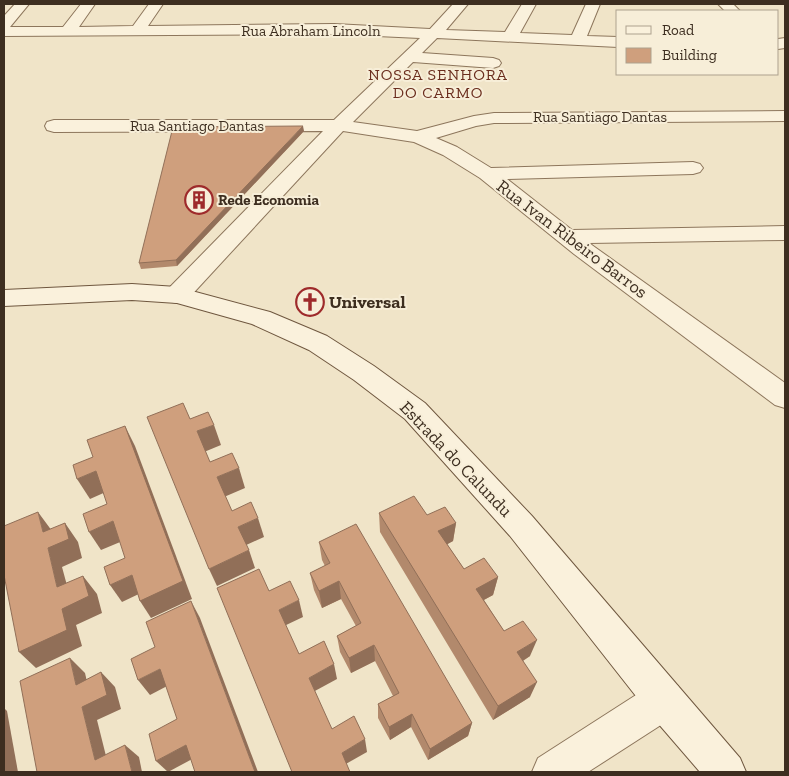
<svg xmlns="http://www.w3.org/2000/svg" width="789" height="776" font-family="'Zilla Slab',serif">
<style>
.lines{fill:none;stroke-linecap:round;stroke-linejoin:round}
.street-casing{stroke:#8d765c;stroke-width:2}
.secondary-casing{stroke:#6f573f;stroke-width:2}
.street{fill:#faf1dc;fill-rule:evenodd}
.secondary{fill:#faf1dc;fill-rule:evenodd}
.wall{fill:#b2896c}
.shaded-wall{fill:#916f58}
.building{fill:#cf9f7d;stroke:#916f58}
.labels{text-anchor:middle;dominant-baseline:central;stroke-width:4;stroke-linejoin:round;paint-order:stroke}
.far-street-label{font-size:15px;fill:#3d2e20;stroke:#f7eed8}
.far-poi-label{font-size:15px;font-weight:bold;fill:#3d2e20;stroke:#f7eed8;text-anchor:start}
.far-quarter-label{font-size:16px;letter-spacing:1px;fill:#6b2e1e;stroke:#f7eed8}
.street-label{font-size:18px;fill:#3d2e20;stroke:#f7eed8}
.poi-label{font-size:18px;font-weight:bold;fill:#3d2e20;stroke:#f7eed8;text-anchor:start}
</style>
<rect width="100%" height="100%" fill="#f0e4c8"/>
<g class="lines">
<defs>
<g id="street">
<path d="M15,4H29L10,27H63L81,4H95L79,27L133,26L149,4H163L148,26L334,24L430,29L453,4H468L446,30L505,32L522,4H536L520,33L572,35L586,4H600L587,36L618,37V47L437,38L422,53L493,58L499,60L501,63L499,66L493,68L413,62L353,122L417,131L474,116L494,113L785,111V121L494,123L476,126L436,138L457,147L491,168L693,162L700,164L703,168L700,172L693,174L507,179L572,230L785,226V240L589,243L785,383V408L775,405L574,254L480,178L443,155L414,142L343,131L186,301L177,303L168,301L165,295L168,289L323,131L54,132L47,130L45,126L47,122L54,120H334L420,38L334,34L4,36V16Z"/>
<path d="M718,4H733L740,11H725Z"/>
<path d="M785,38V48L778,49V39Z"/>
<path d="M664,681L678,686L683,700L678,714L588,772H532L538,758L650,686Z"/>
</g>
<path id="secondary" d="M132,284L177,287L270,312L327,336L374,366L425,403L532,516L740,758L746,772H700L650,714L510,536L405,419L354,380L309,350L252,324L177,303L132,300L4,306V290Z"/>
</defs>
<use href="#street" class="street-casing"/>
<use href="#secondary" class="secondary-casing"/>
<use href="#street" class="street"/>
<use href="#secondary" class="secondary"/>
</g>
<g class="wall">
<path d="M304,131L177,266L141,269L139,263Z"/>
<path d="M379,513L427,515L456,523L453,541L447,544L464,569L498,577L493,595L484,600L504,631L530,656L523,661L530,697L493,720L380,532Z"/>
<path d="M319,542L472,723L468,736L428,760L411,727L390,740L378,718V704L393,696L375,661L351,673L340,652L337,636L356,626L341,599L322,608L314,590L310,573L325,566L322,560Z"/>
</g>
<g class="shaded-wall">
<path d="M303,126L304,131L177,266L176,260Z"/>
<path d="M214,425L221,445L204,452L197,431Z"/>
<path d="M125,426L135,446L192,599L151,618L140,601Z"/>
<path d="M239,468L245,488L224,497L217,477Z"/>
<path d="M96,471L108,491L90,499L77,479Z"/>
<path d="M38,512L52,531L65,523L78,542L82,558L62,567L72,604L83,576L97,594L102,613L76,625L82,646L36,668L19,652L62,609L57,587L48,548L43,532Z"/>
<path d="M258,518L264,537L244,546L238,527Z"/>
<path d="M113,521L125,540L101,550L89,532Z"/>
<path d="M456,523L453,541L437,550L438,531Z"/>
<path d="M249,550L255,568L217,586L209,569Z"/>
<path d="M132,575L143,592L122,602L110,585Z"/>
<path d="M498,577L493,595L472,606L476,589Z"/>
<path d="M339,581L341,599L322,608L319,591Z"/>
<path d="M299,600L303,617L284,626L279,610Z"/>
<path d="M191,601L200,618L258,772H255Z"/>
<path d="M537,640L530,656L511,668L517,652Z"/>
<path d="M374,645L375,661L351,673L349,658Z"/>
<path d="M70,658L85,673L91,699L76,685Z"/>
<path d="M334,664L337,679L313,692L309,678Z"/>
<path d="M160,669L171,684L150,695L138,680Z"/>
<path d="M101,672L115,687L121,709L97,720L110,772L95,760L82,707Z"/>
<path d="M537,682L530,697L493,720L498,706Z"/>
<path d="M4,708L7,711L18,772H4Z"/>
<path d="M412,714L411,727L390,740L389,727Z"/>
<path d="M472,723L468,736L428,760L430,749Z"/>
<path d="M365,739L367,752L344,765L342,753Z"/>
<path d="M125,745L139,757L142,772H132Z"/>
<path d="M186,745L196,757L168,772L156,761Z"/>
</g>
<g class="building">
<path d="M303,126L176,260L139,263L173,127Z"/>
<path d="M183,403L190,419L208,412L214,425L197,431L210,462L232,453L239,468L217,477L232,511L251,502L258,518L238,527L249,550L209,569L147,417Z"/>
<path d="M125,426L183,581L140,601L132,575L110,585L104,567L125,558L113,521L89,532L83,514L107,504L96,471L77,479L73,465L93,457L87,440Z"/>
<path d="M414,496L427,515L445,507L456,523L438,531L464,569L484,558L498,577L476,589L504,631L523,621L537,640L517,652L537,682L498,706L379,513Z"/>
<path d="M38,512L43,532L65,523L69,539L48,548L57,587L83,576L89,596L62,609L67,630L19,652L4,575V526Z"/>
<path d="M356,524L472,723L430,749L412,714L389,727L378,704L399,693L374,645L349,658L337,636L361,623L339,581L319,591L310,573L330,563L319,542Z"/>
<path d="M259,569L269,591L290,581L299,600L279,610L299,654L324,641L334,664L309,678L332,729L354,716L365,739L342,753L350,772H292L217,588Z"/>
<path d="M191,601L255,772H195L186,745L156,761L149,734L177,719L160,669L138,680L131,659L155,647L146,622Z"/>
<path d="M70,658L76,685L101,672L107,695L82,707L95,760L125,745L132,772H37L20,681Z"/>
</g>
<defs>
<symbol id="building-ring" viewBox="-11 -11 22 22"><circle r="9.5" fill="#f7eed8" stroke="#9e2a2b" stroke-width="1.5"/><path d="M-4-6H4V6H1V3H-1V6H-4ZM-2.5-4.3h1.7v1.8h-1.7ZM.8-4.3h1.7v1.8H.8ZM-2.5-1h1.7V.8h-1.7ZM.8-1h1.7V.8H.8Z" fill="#9e2a2b"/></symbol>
<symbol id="church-ring" viewBox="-11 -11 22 22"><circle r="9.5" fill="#f7eed8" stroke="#9e2a2b" stroke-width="1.5"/><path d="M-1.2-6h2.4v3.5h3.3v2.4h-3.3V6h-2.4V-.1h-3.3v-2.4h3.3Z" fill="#9e2a2b"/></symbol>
</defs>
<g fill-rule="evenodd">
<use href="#building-ring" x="183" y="184" width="32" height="32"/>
<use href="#church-ring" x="294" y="286" width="32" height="32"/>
</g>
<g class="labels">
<g class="far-street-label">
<text x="311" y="31">Rua Abraham Lincoln</text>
<text x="600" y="117">Rua Santiago Dantas</text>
<text x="197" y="126">Rua Santiago Dantas</text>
</g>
<g class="far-poi-label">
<text x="218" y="200">Rede Economia</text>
</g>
<g class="far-quarter-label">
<text x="438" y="74">NOSSA SENHORA<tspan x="438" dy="18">DO CARMO</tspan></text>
</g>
<g class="street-label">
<text transform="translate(572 239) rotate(37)">Rua Ivan Ribeiro Barros</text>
<text transform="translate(456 459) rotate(46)">Estrada do Calundu</text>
</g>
<g class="poi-label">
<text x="329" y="302">Universal</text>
</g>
</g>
<rect width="789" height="776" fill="none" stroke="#3d2e20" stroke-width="10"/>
<rect x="616" y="10" width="162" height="65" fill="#f7eed8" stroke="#ada18e"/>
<rect x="626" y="26" width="25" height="8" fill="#faf1dc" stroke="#ada18e"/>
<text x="662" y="35" font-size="15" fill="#3d2e20">Road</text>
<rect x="626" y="48" width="25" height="15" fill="#cf9f7d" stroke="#ada18e"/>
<text x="662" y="60" font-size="15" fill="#3d2e20">Building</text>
</svg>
